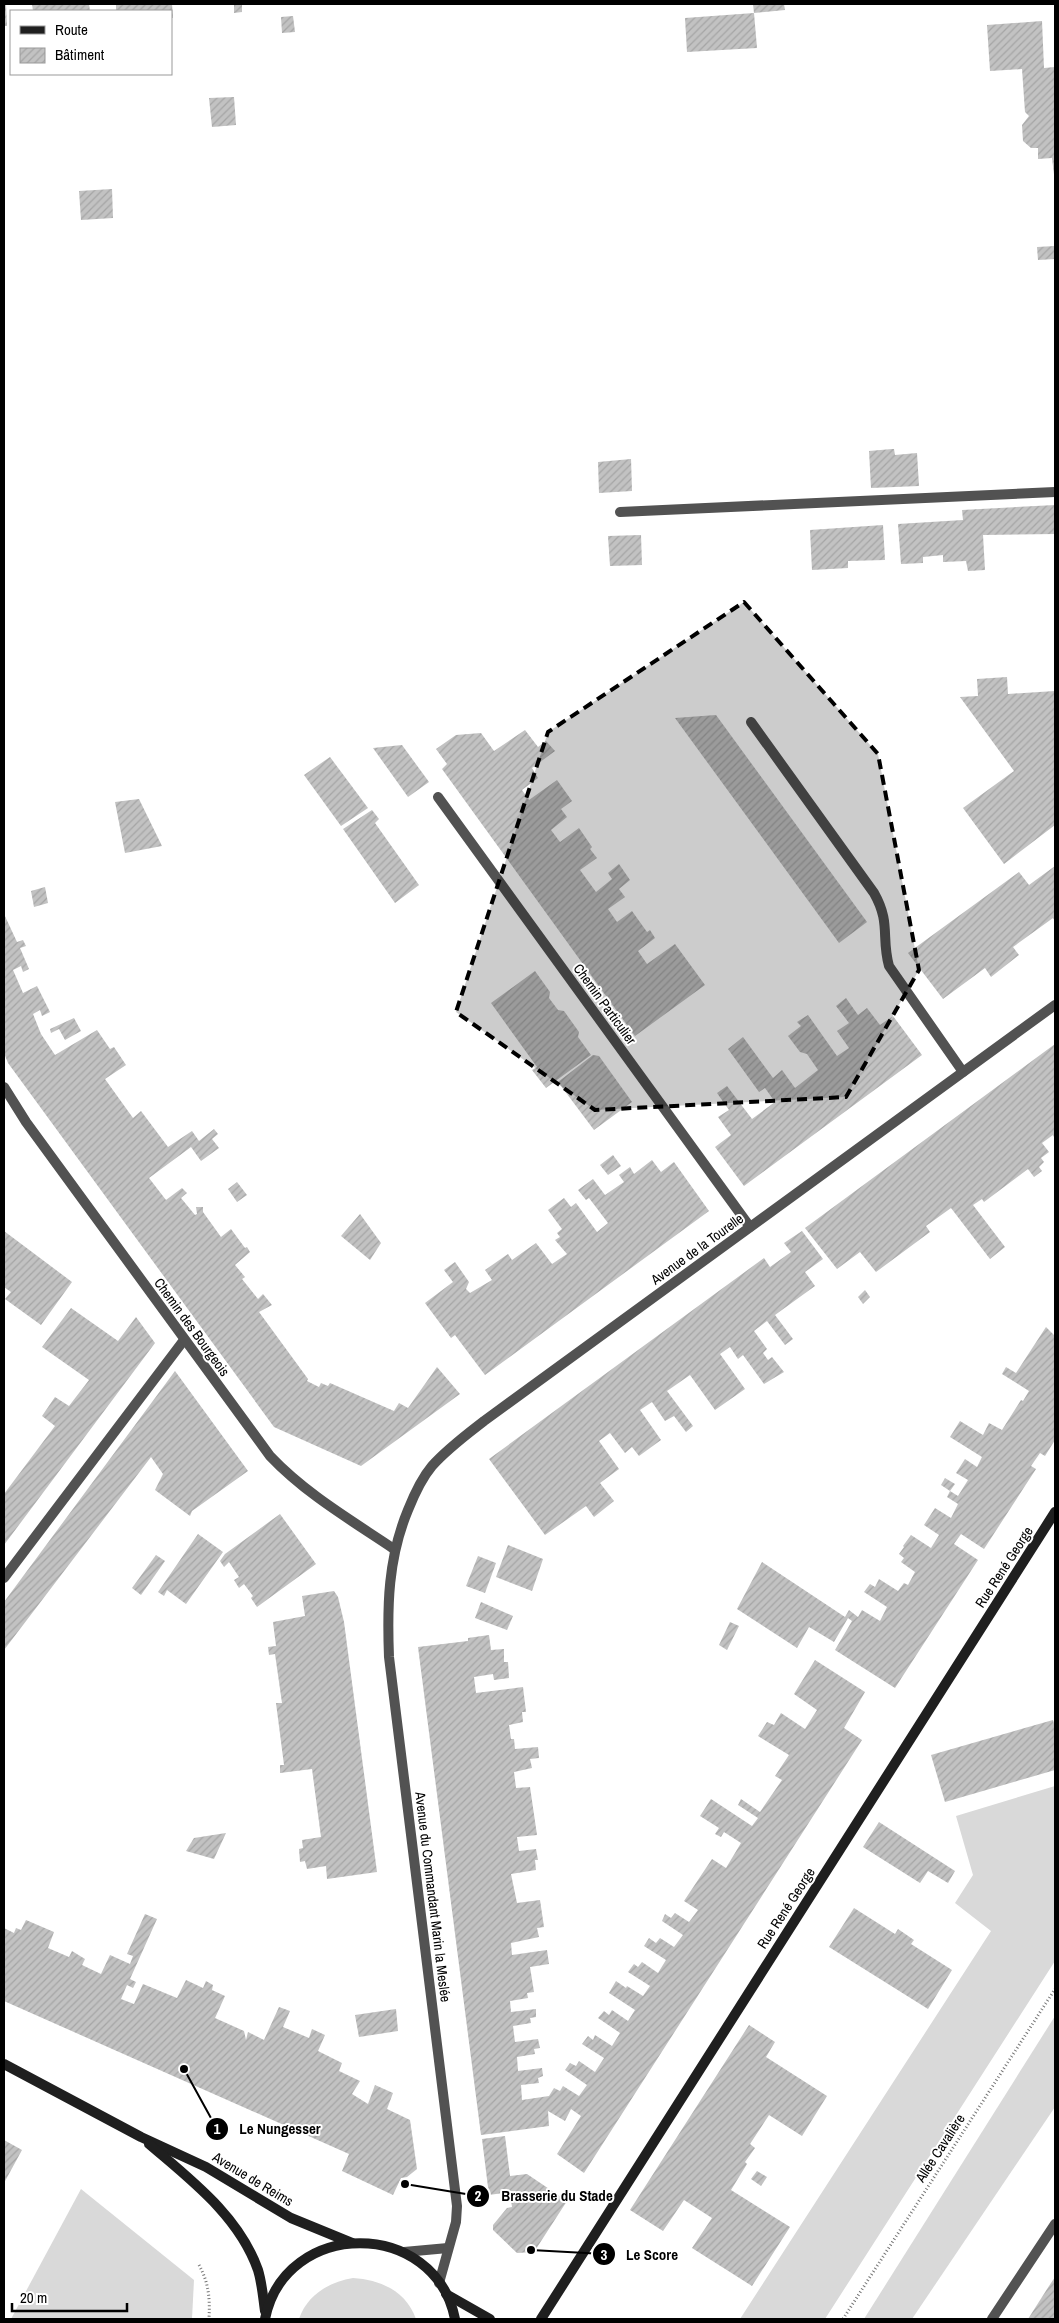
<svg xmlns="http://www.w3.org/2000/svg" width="1059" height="2323" font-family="'Archivo Narrow',sans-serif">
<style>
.grass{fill:#d9d9d9}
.building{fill:url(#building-hatch)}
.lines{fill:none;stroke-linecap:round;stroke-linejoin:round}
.path{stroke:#747474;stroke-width:3;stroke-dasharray:1 2.5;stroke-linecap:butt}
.lane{stroke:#525252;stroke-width:10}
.street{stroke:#525252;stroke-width:10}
.secondary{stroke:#1f1f1f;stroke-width:10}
.marked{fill:#000;fill-opacity:0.2;stroke:#000;stroke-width:4;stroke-dasharray:10 6;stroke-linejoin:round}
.labels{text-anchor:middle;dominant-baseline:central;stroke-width:4;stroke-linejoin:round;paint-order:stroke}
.street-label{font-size:14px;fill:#000;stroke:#fff}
.leader{fill:none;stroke:#000;stroke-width:2}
.callout-dot{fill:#000;stroke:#fff;stroke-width:2}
.mark-label{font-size:15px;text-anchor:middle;font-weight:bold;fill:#fff}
.callout-label{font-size:15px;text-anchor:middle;font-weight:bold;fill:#000;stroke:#fff;stroke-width:4;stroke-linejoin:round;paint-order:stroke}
</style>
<defs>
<pattern id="building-hatch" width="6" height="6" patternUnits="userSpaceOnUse" patternTransform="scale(1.25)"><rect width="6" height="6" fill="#c2c2c2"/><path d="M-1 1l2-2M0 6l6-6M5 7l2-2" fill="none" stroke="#a5a5a5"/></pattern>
</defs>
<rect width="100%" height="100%" fill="#fff"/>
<g class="grass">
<path d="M1055,1786V1961L825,2319H740L991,1931L955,1903L973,1875L956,1816Z"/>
<path d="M1055,2016V2107L912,2319H864Z"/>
<path d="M81,2189L194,2280L192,2319H11Z"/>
<path d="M353,2278C381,2280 406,2291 416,2319H299C307,2295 329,2282 353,2278Z"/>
</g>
<g class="building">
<path d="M4,4H6L7,26H4Z"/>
<path d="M32,4H89L90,11H33Z"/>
<path d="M116,4H172L173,18H171V11H116Z"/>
<path d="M234,4H242V12L234,13Z"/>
<path d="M753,4H784L785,10L754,13Z"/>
<path d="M754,13L757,48L687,52L685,18Z"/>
<path d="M293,16L295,32L282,33L281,17Z"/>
<path d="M1042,21L1044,68L1055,67V183L1052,158L1038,159V148H1031L1023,141L1022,125L1029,116L1025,112L1022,69L990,71L987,25Z"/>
<path d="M234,97L236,125L212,127L209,98Z"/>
<path d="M112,189L113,218L81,220L79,191Z"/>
<path d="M1055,246V259L1038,260L1037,247Z"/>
<path d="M892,449H894L895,455L917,453L919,486L871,488L869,451Z"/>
<path d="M631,459L632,491L599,493L598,462Z"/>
<path d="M1055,505V534L983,535L985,570L968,571L966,561L943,562V555L923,557V563L901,564L898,524L963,520L962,510Z"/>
<path d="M883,525L885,560L848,561V568L812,570L810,530Z"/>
<path d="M641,535L642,565L610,566L608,536Z"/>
<path d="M1007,677L1008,694L1055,691V825L1004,864L963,808L1014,771L960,697L978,696L977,679Z"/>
<path d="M716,715L867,922L839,943L675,718Z"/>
<path d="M525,730L538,747L546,741L555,751L532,768L538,778L522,790L529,800L557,780L572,801L561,809L567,817L551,830L560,842L579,828L592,847L590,849L597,858L580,870L596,892L612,879L608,873L619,864L630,880L619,889L625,897L608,909L617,922L632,911L647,932L650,930L655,938L638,951L647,964L675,944L705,985L635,1036L442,769L447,764L436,749L456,735L481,733L494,751Z"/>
<path d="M402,745L429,782L408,797L373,748Z"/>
<path d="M330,757L368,808L341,826L304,775Z"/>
<path d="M139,799L162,846L125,853L115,802Z"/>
<path d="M372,810L379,819L375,823L419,885L395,903L343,829Z"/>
<path d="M1055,866V921L1053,918L1013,947L1019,955L991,977L985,968L943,999L908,953L1019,872L1029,885Z"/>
<path d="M45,887L48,903L34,907L31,891Z"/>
<path d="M4,914L17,942L23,940L26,946L20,948L29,969L23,972L21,966L13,970L23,993L37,986L50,1012L42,1016L40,1010L33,1014L41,1034L55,1055L97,1030L110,1049L114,1047L126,1065L105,1079L133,1118L141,1111L168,1147L192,1131L199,1141L214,1129L218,1134L212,1139L219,1148L201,1161L191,1147L149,1178L166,1200L182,1188L187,1193L181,1198L195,1215L197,1214L196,1207H203V1212L221,1237L231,1229L245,1248L247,1247L250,1252L235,1265L245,1277L242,1279L258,1299L263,1294L272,1305L259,1312L308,1379L307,1381L319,1387L321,1383L328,1386L330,1383L394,1411L399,1403L408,1408L437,1367L460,1394L361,1466L274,1427L8,1063L4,1053Z"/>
<path d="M535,971L550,992L549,998L558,1010L564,1011L579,1032L578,1037L591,1055L546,1088L532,1070L537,1067L491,1003Z"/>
<path d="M846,998L858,1015L867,1008L880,1025L893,1016L922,1055L744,1186L715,1147L731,1135L718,1117L729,1110L717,1093L727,1086L752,1119L775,1102L765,1088L759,1092L728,1049L743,1037L773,1078L782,1070L795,1088L818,1070L807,1054L800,1052L788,1036L801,1026L797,1022L808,1015L837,1056L849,1048L837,1031L849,1023L836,1006Z"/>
<path d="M74,1018L81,1031L65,1040L59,1029L51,1033L50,1029Z"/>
<path d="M1055,1044V1139L1053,1135L1042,1143L1049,1152L1041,1158L1044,1162L1039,1167L1042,1171L1034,1177L1028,1169L984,1202L982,1199L973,1205L1005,1247L990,1259L951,1208L926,1226L930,1232L876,1272L860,1252L837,1269L805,1228Z"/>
<path d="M593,1055L599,1056L632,1102L594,1130L558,1082Z"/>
<path d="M613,1155L621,1166L608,1175L600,1165Z"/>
<path d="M652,1160L661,1172L674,1162L709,1211L485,1375L455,1335L451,1338L425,1303L453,1282L444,1270L455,1262L469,1282L466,1289L470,1293L492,1280L485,1270L508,1254L512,1260L536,1243L552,1264L567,1254L555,1240L560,1237L557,1233L562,1229L548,1210L564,1198L571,1207L576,1203L597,1232L608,1223L589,1198L586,1200L578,1190L593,1179L605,1195L624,1182L619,1175L630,1167L634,1174Z"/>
<path d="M237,1182L247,1195L237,1202L228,1189Z"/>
<path d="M360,1214L381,1243L370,1260L341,1236Z"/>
<path d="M4,1231L72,1282L41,1325L5,1299L11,1292L4,1287Z"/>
<path d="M802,1231L823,1259L805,1272L815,1286L775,1315L793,1339L785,1345L767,1321L754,1331L767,1349L763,1353L768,1360L772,1357L784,1372L764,1384L743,1355L738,1359L730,1347L720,1354L745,1389L715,1410L690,1375L667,1391L693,1426L686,1432L674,1416L665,1421L652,1402L640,1410L661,1440L639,1456L632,1447L625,1453L610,1433L599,1441L619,1469L600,1483L614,1501L594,1517L586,1506L545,1535L489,1459L764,1258L770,1267L791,1252L784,1243Z"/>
<path d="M865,1290L870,1297L863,1304L858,1297Z"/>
<path d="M71,1308L118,1341L136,1317L155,1343L4,1545V1494L55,1426L42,1416L55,1397L69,1406L89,1380L42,1347Z"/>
<path d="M1046,1327L1055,1336V1440L1045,1456L1040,1453L1031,1466L1036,1469L984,1549L961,1534L954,1544L978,1560L895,1688L835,1650L852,1621L848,1618L834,1642L809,1627L797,1648L737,1609L762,1562L845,1617L849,1610L858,1617L862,1610L880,1621L887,1607L864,1592L870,1584L875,1587L879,1579L898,1591L904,1583L908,1585L915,1572L901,1562L904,1558L899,1554L904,1547L903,1546L911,1535L931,1548L939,1535L924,1525L935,1508L951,1518L958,1504L947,1497L950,1491L958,1496L968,1480L956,1473L965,1459L977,1467L982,1457L950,1437L960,1421L983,1435L989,1423L1002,1430L1021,1400L1023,1401L1029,1391L1002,1374L1006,1367L1016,1373Z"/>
<path d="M175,1371L248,1471L192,1511L190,1516L155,1490L163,1474L151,1457L4,1650V1602Z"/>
<path d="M945,1478L955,1484L950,1491L941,1485Z"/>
<path d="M280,1514L316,1564L257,1607L251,1598L253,1596L244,1584L239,1588L234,1580L239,1577L229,1562L224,1567L220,1561L225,1554Z"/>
<path d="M198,1534L223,1552L186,1604L167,1590L164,1596L158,1592Z"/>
<path d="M508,1545L543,1559L532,1591L496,1577Z"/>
<path d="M156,1555L165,1561L141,1595L132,1588Z"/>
<path d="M478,1556L496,1563L485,1593L466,1586Z"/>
<path d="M334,1591L338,1597L344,1622L377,1872L327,1879L326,1866L307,1869L305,1861L300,1862L299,1849L303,1848L302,1840L321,1837L312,1769L280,1773V1765H284L276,1703H282L275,1654L269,1655L268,1647L276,1646L273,1622L305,1616L302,1596Z"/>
<path d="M481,1602L513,1616L507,1630L475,1618Z"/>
<path d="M730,1622L739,1626L727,1650L719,1645Z"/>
<path d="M489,1635L491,1650L504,1649V1662H508L509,1678L494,1680L493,1674L474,1677L476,1693L523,1687L526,1712H522L523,1722L509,1725L511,1739H514L515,1749L538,1747L539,1758L530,1759L532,1768L514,1772L516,1788L530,1787L537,1835L517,1837L519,1851L536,1849L538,1860H535L536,1870L511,1874L517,1903L540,1900L544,1927L537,1928L539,1937L511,1943L512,1955L547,1950L549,1964L530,1967L534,1992L527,1993L528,1998L510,2001L511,2012L536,2009V2017L530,2018L531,2023L513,2026L515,2042L538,2039L540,2048L534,2049L535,2054L517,2057L518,2071L542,2068L543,2076L538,2078L539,2083L521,2085L522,2100L549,2096L554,2088L560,2091L563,2086L579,2096L587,2085L565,2070L570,2063L576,2066L579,2061L595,2072L604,2058L582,2044L588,2036L593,2040L595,2035L612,2046L620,2033L598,2018L604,2011L609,2015L612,2010L628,2021L635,2010L609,1993L616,1981L626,1988L627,1986L643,1996L650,1986L628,1972L634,1964L638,1967L642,1962L658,1973L666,1960L644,1946L649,1938L656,1943L660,1938L674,1947L683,1935L662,1921L665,1914L671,1918L675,1913L689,1922L698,1910L684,1901L712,1859L726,1868L741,1843L724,1832L721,1837L715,1834L719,1828L700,1816L711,1799L752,1826L758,1818L738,1805L741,1799L760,1812L782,1780L775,1776L789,1755L758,1736L767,1722L774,1725L781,1713L805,1729L817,1710L794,1694L815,1660L865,1692L844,1728L862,1740L584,2173L557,2154L581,2116L571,2109L565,2121L548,2111L549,2126L481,2135L418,1647L468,1641V1638Z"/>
<path d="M1053,1720L1055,1727V1770L945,1802L931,1755Z"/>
<path d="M879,1822L955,1871L948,1883L928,1871L920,1883L863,1847Z"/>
<path d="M226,1833L214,1859L186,1851L194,1838Z"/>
<path d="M854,1908L895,1934L898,1929L914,1940L911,1944L952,1970L928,2009L829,1947Z"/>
<path d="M145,1914L157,1919L130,1979L136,1982L133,1988L127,1985L121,1999L134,2004L143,1984L177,1998L186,1980L203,1988L206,1981L213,1985L212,1990L225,1996L215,2018L244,2031L246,2040L248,2032L264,2040L279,2007L290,2011L283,2027L309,2038L312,2029L325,2035L318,2051L342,2063L339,2071L360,2081L352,2094L368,2104L375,2085L393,2093L387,2109L410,2120L417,2169L407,2177L401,2178L393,2195L342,2171L349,2154L4,2001V1928L14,1933L16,1928L21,1930L26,1920L54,1932L48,1948L69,1957L72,1951L85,1959L82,1965L101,1974L110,1955L130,1964L133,1956L127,1954Z"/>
<path d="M396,2009L398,2031L359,2037L355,2015Z"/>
<path d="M749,2025L775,2042L766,2057L827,2096L802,2136L769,2115L750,2144L755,2148L745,2162L747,2164L731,2190L790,2227L752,2286L692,2248L712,2218L684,2200L663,2231L630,2210Z"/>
<path d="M505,2136L510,2176L527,2174L567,2201L534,2252L517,2253L493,2230V2225L507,2208L512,2207L510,2192L489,2195L482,2139Z"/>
<path d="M4,2140L22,2150L4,2183Z"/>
<path d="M757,2171L767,2177L761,2186L751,2179Z"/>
<path d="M1055,2277V2319H1028L1049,2286Z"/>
</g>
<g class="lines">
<g class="path">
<path d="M199,2265C209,2283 210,2299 209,2319"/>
<path d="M843,2319L1055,1989"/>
</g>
<g class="lane">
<path d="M620,512L1055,492"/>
<path d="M751,722L874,893C891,923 881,937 889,966L963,1072"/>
<path d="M4,1578L184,1340"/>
</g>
<g class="street">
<path d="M438,797L750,1227"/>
<path d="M4,1087L26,1122L270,1456C306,1494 351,1520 394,1549"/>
<path d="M404,2252L448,2248"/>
<path d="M439,2283L456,2222L457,2206L389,1657C387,1606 388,1558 408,1510C414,1495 421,1479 432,1466C447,1449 466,1435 484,1421L1055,1005"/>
<path d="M992,2319L1055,2224"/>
</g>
<g class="secondary">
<path d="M4,2064L141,2137L206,2167L291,2218L352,2243"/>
<path d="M149,2144C191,2180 239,2216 258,2270C262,2283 263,2297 265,2311"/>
<path d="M446,2294L490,2319"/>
<path d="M265,2319C285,2218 435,2218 455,2319"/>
<path d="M541,2319L1055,1512"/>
</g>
</g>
<path class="marked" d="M744,602L878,754L919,970L846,1097L595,1110L456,1012L548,732Z"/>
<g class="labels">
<g class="street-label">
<text transform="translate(605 1004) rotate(54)">Chemin Particulier</text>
<text transform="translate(697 1249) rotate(-36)">Avenue de la Tourelle</text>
<text transform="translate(192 1327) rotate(54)">Chemin des Bourgeois</text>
<text transform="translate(1004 1567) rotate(-57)">Rue René George</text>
<text transform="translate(433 1897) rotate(83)">Avenue du Commandant Marin la Meslée</text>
<text transform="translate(786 1908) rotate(-57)">Rue René George</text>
<text transform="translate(940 2148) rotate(-57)">Allée Cavalière</text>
<text transform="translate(253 2179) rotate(31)">Avenue de Reims</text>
</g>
</g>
<path class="leader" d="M184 2069L217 2129M405 2184L478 2196M531 2250L604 2254"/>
<g class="callout-dot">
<circle cx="184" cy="2069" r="5"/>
<circle cx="405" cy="2184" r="5"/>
<circle cx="531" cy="2250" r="5"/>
<circle cx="217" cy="2129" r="12"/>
<circle cx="478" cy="2196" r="12"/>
<circle cx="604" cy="2254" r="12"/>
</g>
<g class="mark-label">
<text x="217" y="2134">1</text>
<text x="478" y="2201">2</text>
<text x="604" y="2260">3</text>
</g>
<g class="callout-label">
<text x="280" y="2134">Le Nungesser</text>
<text x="557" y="2201">Brasserie du Stade</text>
<text x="652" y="2260">Le Score</text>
</g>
<rect width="1059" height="2323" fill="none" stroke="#000000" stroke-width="10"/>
<rect x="10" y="10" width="162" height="65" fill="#ffffff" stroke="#999999"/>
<rect x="20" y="26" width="25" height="8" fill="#1f1f1f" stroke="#999999"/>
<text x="55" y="35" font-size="15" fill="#000000">Route</text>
<rect x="20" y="48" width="25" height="15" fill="url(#building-hatch)" stroke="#999999"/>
<text x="55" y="60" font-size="15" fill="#000000">Bâtiment</text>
<path d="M12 2303v8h115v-8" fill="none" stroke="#000000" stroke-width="2.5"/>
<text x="20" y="2303" font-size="15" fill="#000000" stroke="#ffffff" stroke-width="4" paint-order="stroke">20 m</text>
</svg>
